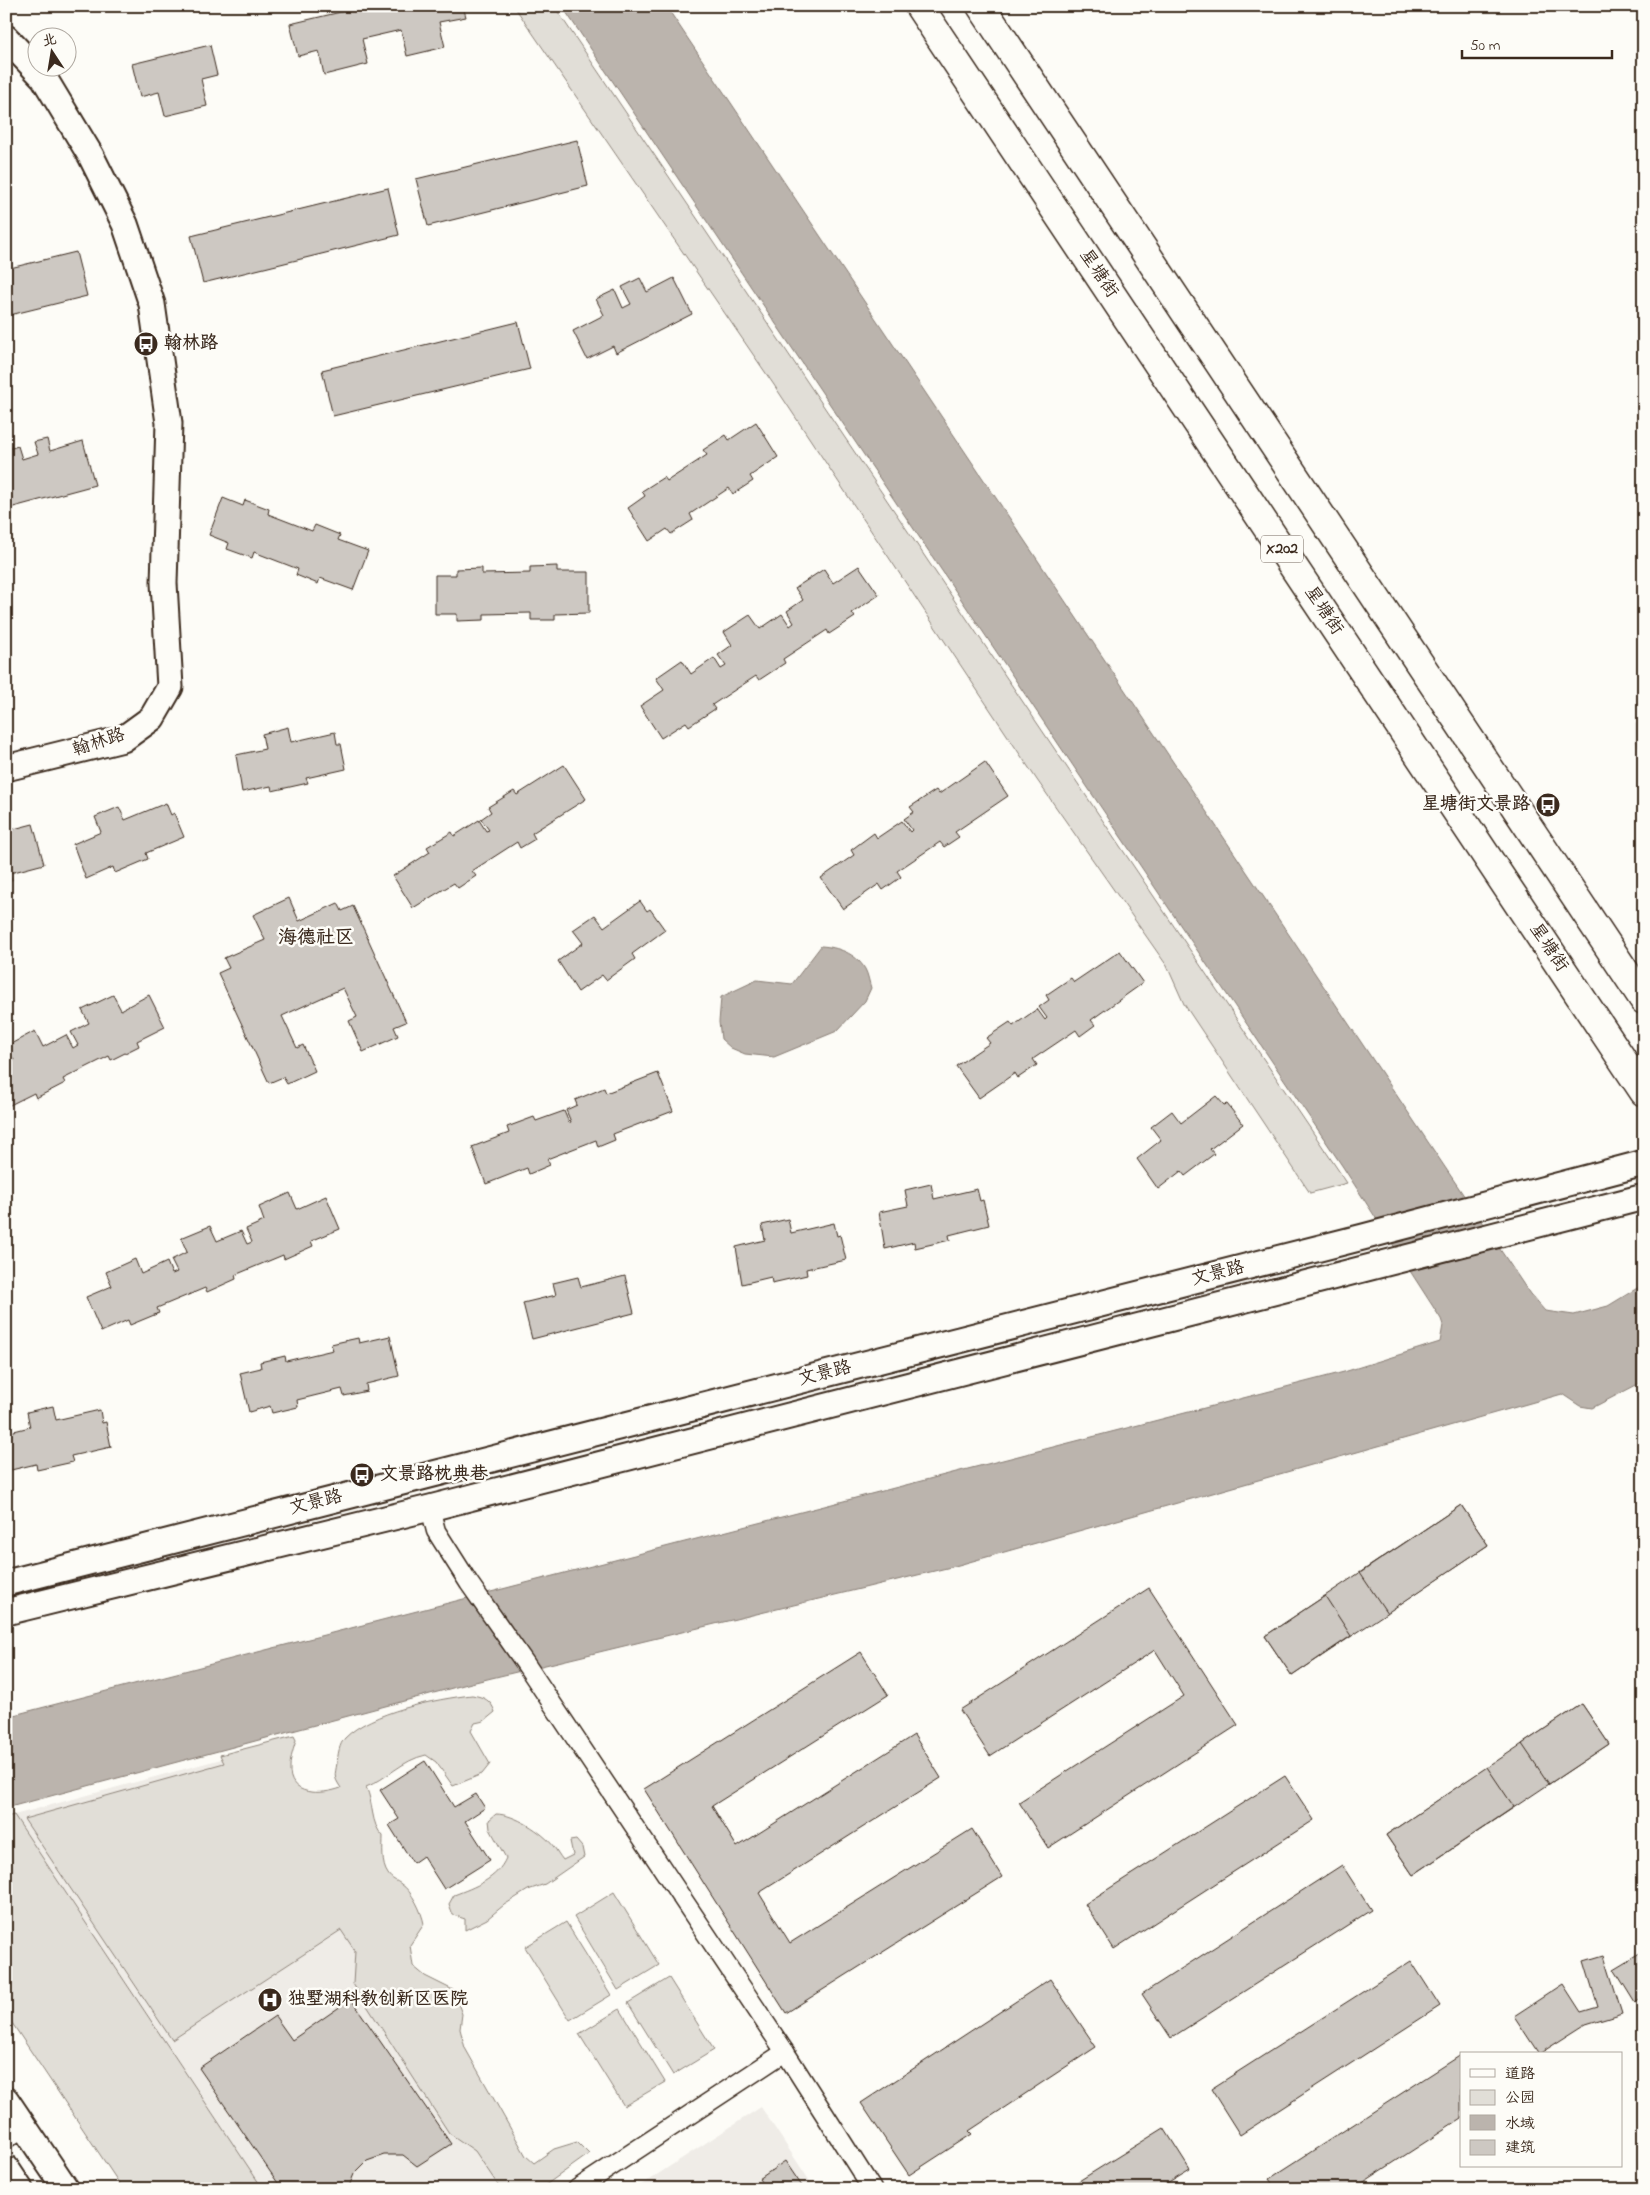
<svg xmlns="http://www.w3.org/2000/svg" width="1650" height="2195" font-family="'Indie Flower','LXGW WenKai TC',sans-serif">
<style>
.built{fill:#efece7}
.green{fill:#e1ded7;stroke:#8e847a}
.water{fill:#bbb4ad;stroke:#887d74}
.building{fill:#cdc8c2;stroke:#3b2a1e}
.lines{fill:none;stroke-linecap:round;stroke-linejoin:round}
.street-casing{stroke:#3b2a1e;stroke-width:21}
.secondary-casing{stroke:#3b2a1e;stroke-width:29}
.primary-casing{stroke:#3b2a1e;stroke-width:31}
.street{stroke:#fdfcf7;stroke-width:18}
.secondary{stroke:#fdfcf7;stroke-width:25}
.primary{stroke:#fdfcf7;stroke-width:28}
.labels{text-anchor:middle;dominant-baseline:central;stroke-width:5;stroke-linejoin:round;paint-order:stroke}
.shield{fill:#fdfcf7;stroke:#75695f;stroke-width:1}
.shield-label{font-size:16px;font-weight:bold;fill:#3b2a1e}
.street-label{font-size:18px;fill:#3b2a1e;stroke:#fdfcf7}
.poi-label{font-size:18px;font-weight:bold;fill:#3b2a1e;stroke:#fdfcf7;text-anchor:start}
.neighbourhood-label{font-size:19px;font-weight:bold;fill:#3b2a1e;stroke:#fdfcf7}
</style>
<rect width="100%" height="100%" fill="#fdfcf7"/>
<filter id="ink" filterUnits="userSpaceOnUse"><feTurbulence type="fractalNoise" baseFrequency=".02" numOctaves="2"/><feDisplacementMap in="SourceGraphic" scale="10" xChannelSelector="R" yChannelSelector="G"/><feConvolveMatrix kernelMatrix="1 2 1 2 8 2 1 2 1" color-interpolation-filters="sRGB"/></filter>
<g filter="url(#ink)">
<g class="built">
<path d="M1644,718V755L1635,742V724Z"/>
<path d="M236,1755L524,2189H263L14,1815Z"/>
<path d="M761,2107L815,2189H635Z"/>
</g>
<g class="green">
<path d="M514,6H554L1347,1183L1310,1193L1184,1004L1167,966L1037,780L774,385Z"/>
<path d="M472,1695C484,1697 491,1700 495,1712L484,1721L475,1723L471,1731L490,1764L482,1774L453,1786L436,1762L426,1755C402,1760 387,1779 366,1787C374,1803 370,1824 383,1836C383,1848 381,1864 388,1874C392,1880 396,1880 401,1884C412,1891 422,1912 424,1924L410,1945L413,1966L425,1976L453,1990L462,2014L460,2029L465,2048L526,2156L534,2163L554,2149L577,2142L589,2154L540,2189H493L498,2185L475,2151L449,2133L353,1984L355,1951L341,1930L172,2040L24,1819L224,1763L220,1755L294,1736L296,1740C294,1748 290,1758 290,1767C288,1797 321,1795 341,1788C333,1776 335,1776 337,1763C338,1755 339,1744 345,1738C370,1712 436,1699 472,1695Z"/>
<path d="M496,1814C514,1814 543,1832 554,1847C557,1851 559,1855 563,1860L573,1855L570,1841L576,1840L582,1847L584,1857L545,1884L528,1890L504,1905L487,1919L465,1930V1919L453,1915L449,1904L454,1895C475,1887 497,1879 506,1858L490,1829L489,1820Z"/>
<path d="M14,1815L263,2189H123L6,2014V1817Z"/>
<path d="M614,1892L659,1965L618,1990L574,1917Z"/>
<path d="M566,1922L611,1995L570,2020L525,1947Z"/>
<path d="M669,1978L714,2050L673,2075L628,2003Z"/>
<path d="M620,2009L665,2082L624,2106L579,2034Z"/>
</g>
<g class="water">
<path d="M562,6H666L1530,1294L1545,1311L1574,1315L1608,1306L1644,1284V1381L1592,1408L1580,1406L1562,1394L955,1566L471,1683L6,1808V1717L1344,1372L1440,1342L1443,1325L1441,1319L1343,1167Z"/>
<path d="M821,946C837,947 856,953 865,969C868,974 869,982 871,988L865,1001L837,1031L774,1057L745,1054L731,1048L721,1039L719,1022L721,997L757,980L792,984Z"/>
</g>
<g class="building">
<path d="M366,6H463L466,17L439,22L445,47L407,56L401,30L362,39L368,64L324,75L319,51L298,56L290,24Z"/>
<path d="M210,45L217,75L201,79L207,106L165,116L159,92L140,97L132,64Z"/>
<path d="M577,140L588,186L428,226L416,179Z"/>
<path d="M388,188L399,235L203,283L191,236Z"/>
<path d="M76,252L87,296L6,316V269Z"/>
<path d="M640,278L647,292L674,278L692,314L616,353L613,346L587,359L573,331L604,315L596,299L615,290L623,308L631,304L622,287Z"/>
<path d="M518,322L530,369L333,416L322,370Z"/>
<path d="M756,422L778,457L750,476L753,481L733,494L729,488L690,514L693,520L671,534L667,529L649,541L628,508L645,496L642,491L664,477L667,481L707,455L703,450L726,435L729,440Z"/>
<path d="M47,439L50,451L83,441L95,485L6,509V456L10,455L8,449L18,446L22,459L38,454L34,442Z"/>
<path d="M223,498L243,506L245,500L269,509L268,514L312,531L315,525L340,535L338,540L368,551L353,590L320,578L318,584L296,575L298,569L254,552L252,558L227,549L229,543L209,535Z"/>
<path d="M557,566V572H589V613L555,614V620H531V613L484,614V620L457,621V614H435V575H456V569L482,568V574L530,573V567Z"/>
<path d="M859,566L879,595L852,613L855,617L829,634L827,630L783,659L785,663L759,680L756,676L712,705L715,709L689,726L686,722L661,738L640,706L664,690L656,678L682,660L691,674L714,658L721,669L726,666L718,655L732,645L724,632L750,615L760,629L782,614L790,626L794,623L787,611L803,600L795,588L824,569L833,583Z"/>
<path d="M288,727L291,742L335,732L337,744H341L346,769L306,778L308,783L272,791L271,786L242,792L236,755L265,749L262,734Z"/>
<path d="M985,762L1008,796L955,832L959,837L944,847L940,842L897,871L901,877L883,890L879,884L843,909L821,878L854,855L851,850L874,833L877,838L902,821L910,832L912,830L904,819L914,812L910,807L936,790L939,794Z"/>
<path d="M564,765L586,799L532,833L535,839L520,848L517,842L472,871L476,876L458,888L454,883L413,908L393,876L430,852L427,847L452,832L454,836L479,820L486,831L489,830L481,819L491,812L488,807L514,791L517,795Z"/>
<path d="M166,803L171,815L174,813L184,837L146,853L148,859L115,873L113,867L86,879L73,844L101,832L95,817L119,807L125,820Z"/>
<path d="M33,824L44,864L10,873L12,880L6,881V831Z"/>
<path d="M289,898L299,921L338,903L342,911L353,906L406,1022L394,1027L398,1036L363,1052L349,1021L357,1017L343,988L282,1016L297,1048L303,1045L315,1071L287,1084L283,1077L269,1083L218,973L229,968L224,958L265,940L253,915Z"/>
<path d="M640,901L647,911L650,909L665,930L632,954L635,959L606,980L602,975L578,992L558,961L583,943L573,930L595,915L604,927Z"/>
<path d="M1120,951L1143,983L1091,1020L1095,1025L1080,1036L1076,1030L1033,1059L1037,1065L1018,1078L1015,1073L979,1098L956,1066L990,1043L986,1038L1010,1022L1013,1026L1037,1009L1045,1020L1047,1018L1039,1007L1049,1000L1046,995L1071,978L1074,982Z"/>
<path d="M113,995L121,1010L149,995L165,1027L137,1041L139,1046L111,1060L109,1056L63,1079L65,1083L36,1098L34,1093L6,1107V1063L14,1060L7,1046L35,1031L43,1047L66,1035L73,1048L78,1045L71,1032L89,1023L82,1010Z"/>
<path d="M658,1073L673,1111L613,1134L615,1140L598,1147L596,1140L547,1159L550,1165L529,1174L527,1168L486,1184L472,1147L509,1133L507,1127L534,1117L536,1121L564,1111L569,1123L571,1122L566,1110L577,1105L575,1100L604,1088L606,1093Z"/>
<path d="M1216,1096L1224,1105L1227,1104L1243,1124L1210,1149L1214,1154L1185,1176L1181,1171L1158,1189L1137,1159L1161,1140L1151,1127L1172,1111L1181,1123Z"/>
<path d="M931,1184L934,1199L977,1189L980,1201L983,1200L989,1225L949,1235L950,1240L915,1248L914,1242L885,1249L879,1212L908,1206L905,1190Z"/>
<path d="M290,1193L297,1209L326,1196L340,1229L311,1241L313,1246L284,1259L283,1255L235,1275L236,1279L207,1292L205,1288L157,1308L159,1313L130,1325L128,1320L101,1332L86,1297L112,1286L106,1272L135,1259L141,1274L167,1262L172,1274L177,1272L171,1260L187,1252L181,1238L210,1226L217,1241L241,1231L247,1244L252,1242L246,1229L264,1221L259,1207Z"/>
<path d="M788,1219L791,1233L834,1223L837,1236L840,1235L846,1260L806,1269L807,1275L772,1283L771,1277L742,1284L736,1247L765,1240L762,1225Z"/>
<path d="M625,1276L634,1313L532,1339L523,1303L556,1295L553,1283L578,1277L581,1287Z"/>
<path d="M390,1336L399,1376L366,1384L367,1391L344,1396L342,1389L297,1400L298,1407L272,1413L270,1406L249,1412L240,1373L261,1368L260,1362L285,1356L286,1361L333,1350L331,1344L358,1338L359,1343Z"/>
<path d="M53,1406L56,1420L100,1410L102,1423L106,1422L111,1447L71,1456L73,1462L37,1470L36,1464L7,1471L6,1433L30,1427L27,1412Z"/>
<path d="M1461,1505L1488,1545L1292,1676L1265,1636Z"/>
<path d="M1461,1505L1488,1545L1387,1613L1360,1573Z"/>
<path d="M1149,1588L1238,1725L1048,1848L1019,1802L1184,1696L1155,1650L990,1756L960,1710Z"/>
<path d="M1325,1596L1351,1636L1292,1676L1265,1636Z"/>
<path d="M861,1652L888,1695L712,1806L737,1847L914,1735L941,1778L759,1893L790,1943L972,1829L1002,1877L786,2013L644,1789Z"/>
<path d="M1582,1704L1609,1744L1413,1875L1386,1835Z"/>
<path d="M1582,1704L1609,1744L1549,1784L1522,1744Z"/>
<path d="M425,1761L454,1807L476,1794L485,1808L465,1821L490,1860L444,1889L423,1856L413,1863L389,1825L399,1819L380,1790Z"/>
<path d="M1487,1767L1514,1807L1413,1875L1386,1835Z"/>
<path d="M1285,1776L1314,1820L1114,1949L1085,1904Z"/>
<path d="M1342,1865L1371,1910L1171,2038L1142,1994Z"/>
<path d="M1644,1951V1997L1635,2003L1614,1969Z"/>
<path d="M1604,1955L1622,2013L1586,2024L1539,2054L1514,2016L1563,1984L1581,2012L1598,2007L1584,1961Z"/>
<path d="M1411,1961L1440,2006L1240,2135L1211,2089Z"/>
<path d="M1050,1979L1096,2047L969,2131L972,2134L909,2175L861,2103Z"/>
<path d="M351,1999L451,2144L417,2166L403,2155H384L367,2161L354,2174L348,2189H282L199,2068L275,2016L292,2040Z"/>
<path d="M1461,2055V2119L1353,2189H1276L1269,2179Z"/>
<path d="M1164,2128L1190,2169L1157,2189H1066Z"/>
<path d="M785,2161L804,2189H766L759,2179Z"/>
</g>
<g class="lines">
<defs>
<g id="street">
<path d="M430,1508L436,1531L469,1583L525,1663L785,2052L872,2189"/>
<path d="M6,2139L24,2127"/>
<path d="M577,2189L785,2052"/>
</g>
<g id="secondary">
<path d="M6,38L44,78L91,156L125,224L152,304L169,423L164,583L170,687L152,718L123,739L6,768"/>
<path d="M6,1583L1363,1237L1644,1163"/>
<path d="M6,1612L430,1508L1644,1197"/>
<path d="M6,2100L66,2189"/>
<path d="M6,2168L20,2189"/>
</g>
<g id="primary">
<path d="M919,6L1644,1092"/>
<path d="M981,6L1644,1000"/>
</g>
</defs>
<use href="#street" class="street-casing"/>
<use href="#secondary" class="secondary-casing"/>
<use href="#primary" class="primary-casing"/>
<use href="#street" class="street"/>
<use href="#secondary" class="secondary"/>
<use href="#primary" class="primary"/>
</g>
</g>
<defs>
<symbol id="bus-disc" viewBox="-11 -11 22 22"><circle r="9.5" fill="#3b2a1e" stroke="#fdfcf7"/><path d="M-5-6H5V4H4V6H2V4H-2V6H-4V4H-5ZM-3.5-4V0h7V-4ZM-3.5 1.2v1.5H-2V1.2ZM2 1.2v1.5H3.5V1.2Z" fill="#fff"/></symbol>
<symbol id="hospital-disc" viewBox="-11 -11 22 22"><circle r="9.5" fill="#3b2a1e" stroke="#fdfcf7"/><path d="M-5-5h3v3.5h4V-5h3V5h-3V1.5h-4V5h-3Z" fill="#fff"/></symbol>
</defs>
<g fill-rule="evenodd">
<use href="#bus-disc" x="132" y="330" width="28" height="28"/>
<use href="#bus-disc" x="1534" y="791" width="28" height="28"/>
<use href="#bus-disc" x="348" y="1461" width="28" height="28"/>
<use href="#hospital-disc" x="256" y="1986" width="28" height="28"/>
</g>
<g class="labels">
<rect class="shield" x="1261" y="535.5" width="42" height="27" rx="4"/>
<g class="shield-label">
<text x="1282" y="549">X202</text>
</g>
<g class="street-label">
<text transform="translate(1098 274) rotate(56)">星塘街</text>
<text transform="translate(1323 611) rotate(56)">星塘街</text>
<text transform="translate(99 743) rotate(-18)">翰林路</text>
<text transform="translate(1548 948) rotate(56)">星塘街</text>
<text transform="translate(1218 1274) rotate(-14)">文景路</text>
<text transform="translate(825 1374) rotate(-14)">文景路</text>
<text transform="translate(316 1503) rotate(-14)">文景路</text>
</g>
<g class="poi-label">
<text x="164" y="344">翰林路</text>
<text x="1530" y="805" text-anchor="end">星塘街文景路</text>
<text x="380" y="1475">文景路枕典巷</text>
<text x="288" y="2000">独墅湖科教创新区医院</text>
</g>
<g class="neighbourhood-label">
<text x="316" y="938">海德社区</text>
</g>
</g>
<rect width="1650" height="2195" fill="none" stroke="#fdfcf7" stroke-width="25"/>
<rect x="12" y="12" width="1625" height="2170" fill="none" stroke="#3b2a1e" stroke-width="2" filter="url(#ink)"/>
<rect x="1460" y="2052" width="162" height="115" fill="#fdfcf7" stroke="#afa8a0"/>
<rect x="1470" y="2069" width="25" height="8" fill="#fdfcf7" stroke="#afa8a0"/>
<text x="1505" y="2078" font-size="15" fill="#3b2a1e">道路</text>
<rect x="1470" y="2090" width="25" height="15" fill="#e1ded7" stroke="#afa8a0"/>
<text x="1505" y="2102" font-size="15" fill="#3b2a1e">公园</text>
<rect x="1470" y="2115" width="25" height="15" fill="#bbb4ad" stroke="#afa8a0"/>
<text x="1505" y="2128" font-size="15" fill="#3b2a1e">水域</text>
<rect x="1470" y="2140" width="25" height="15" fill="#cdc8c2" stroke="#afa8a0"/>
<text x="1505" y="2152" font-size="15" fill="#3b2a1e">建筑</text>
<g transform="translate(52 52) rotate(348)"><circle r="24" fill="#fdfcf7" stroke="#afa8a0"/>
<path d="M0-4L9 19L0 12L-9 19Z" fill="#3b2a1e"/>
<text y="-8" font-size="14" font-weight="bold" text-anchor="middle" fill="#3b2a1e">北</text>
</g>
<path d="M1462 50v8h150v-8" fill="none" stroke="#3b2a1e" stroke-width="2.5"/>
<text x="1470" y="50" font-size="15" fill="#3b2a1e" stroke="#fdfcf7" stroke-width="4" paint-order="stroke">50 m</text>
</svg>
